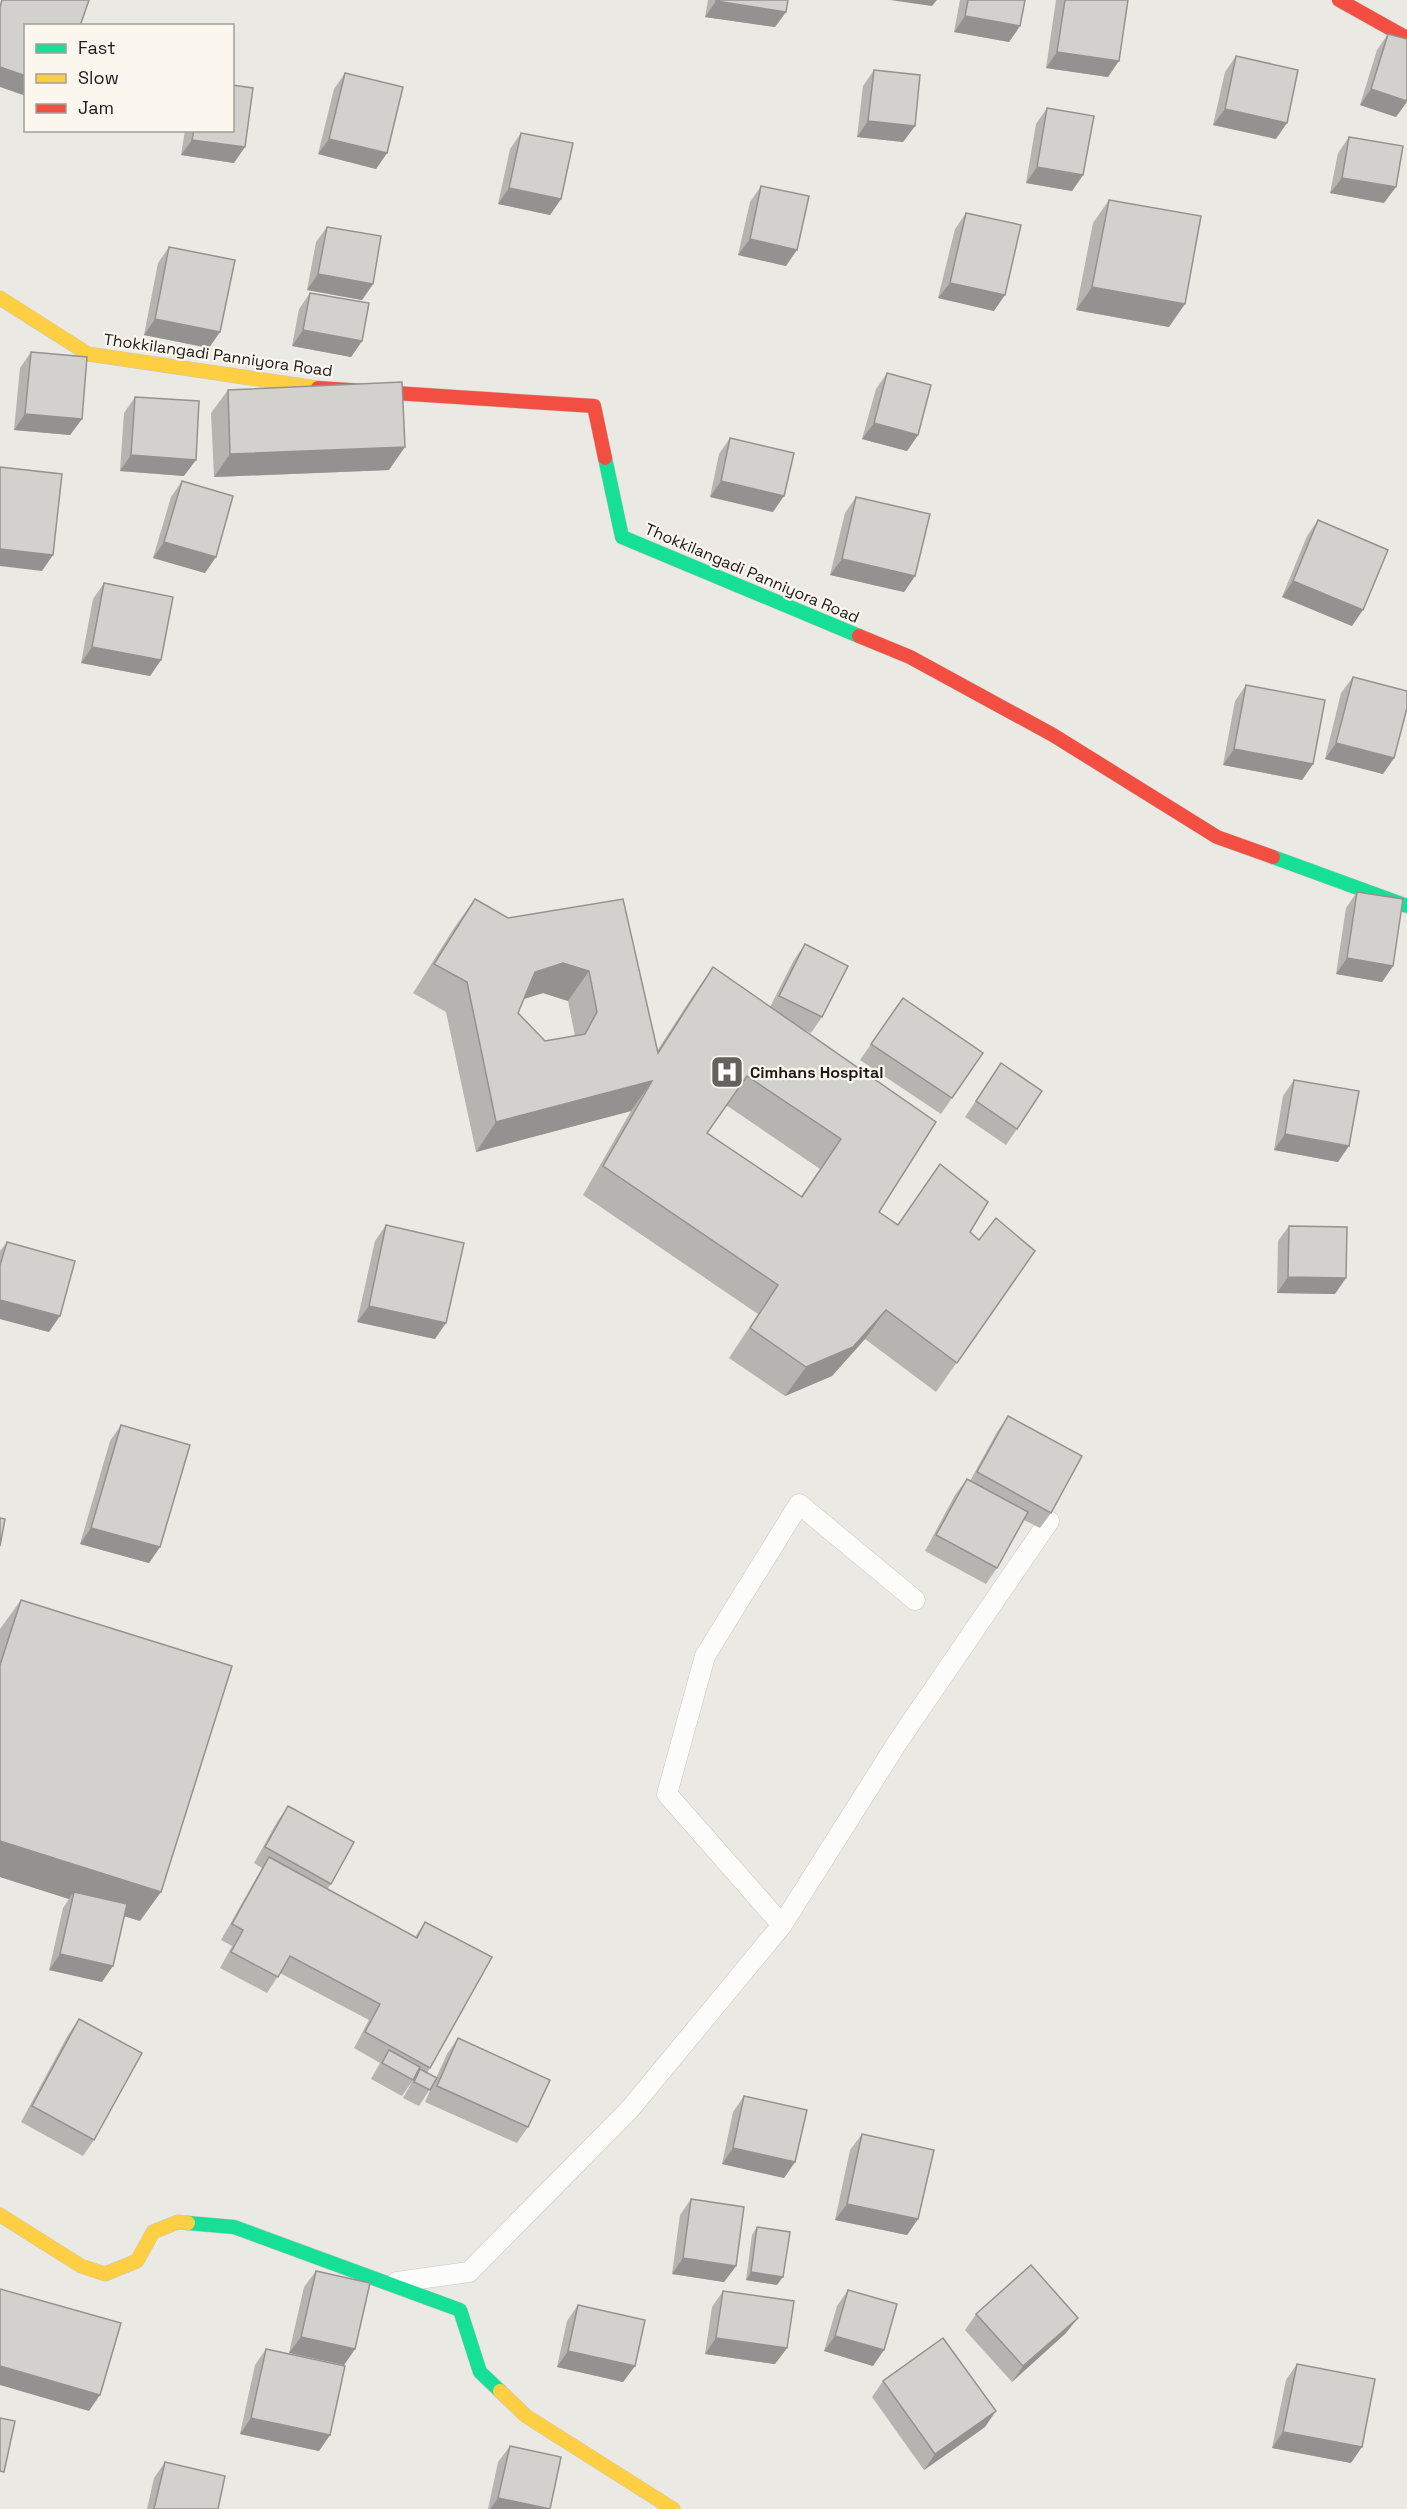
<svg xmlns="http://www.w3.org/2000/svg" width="1407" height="2509" font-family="'Space Grotesk',sans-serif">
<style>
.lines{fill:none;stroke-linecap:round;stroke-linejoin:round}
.lane-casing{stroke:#c8c7c3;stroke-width:21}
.fast-casing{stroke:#c8c7c3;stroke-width:15}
.slow-casing{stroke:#c8c7c3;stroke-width:15}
.jam-casing{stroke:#c8c7c3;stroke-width:15}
.lane{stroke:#fcfcfb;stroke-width:20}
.fast{stroke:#16e098;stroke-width:14}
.slow{stroke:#ffcf43;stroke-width:14}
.jam{stroke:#f24e42;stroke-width:14}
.wall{fill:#b5b4b0;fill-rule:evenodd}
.shaded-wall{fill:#949290}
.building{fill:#d3d1cd;stroke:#949290;stroke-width:1.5;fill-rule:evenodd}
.labels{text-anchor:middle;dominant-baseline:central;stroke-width:4.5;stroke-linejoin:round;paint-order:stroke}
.street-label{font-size:16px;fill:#1b1a16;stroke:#fcf7ee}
.poi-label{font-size:16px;font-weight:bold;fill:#1b1a16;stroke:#fcf7ee;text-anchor:start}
</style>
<rect width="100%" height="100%" fill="#ebe9e4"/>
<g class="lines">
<defs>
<g id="lane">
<path d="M782,1925L667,1794L705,1656L799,1504L915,1600"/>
<path d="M397,2282L469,2272L630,2109L782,1925L899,1740L1049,1521"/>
</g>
<g id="fast">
<path d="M605,458L622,537L859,636"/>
<path d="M1273,857L1407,906"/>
<path d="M188,2223L234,2227L460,2310L480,2372L500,2391"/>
</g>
<g id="slow">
<path d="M0,298L88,354L318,388"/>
<path d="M0,2215L81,2266L105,2274L137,2261L153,2232L178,2222L188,2223"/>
<path d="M500,2391L526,2416L673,2509"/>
</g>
<g id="jam">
<path d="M1339,0L1407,38"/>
<path d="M318,388L594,406L605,458"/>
<path d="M859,636L910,657L1053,735L1217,837L1273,857"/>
</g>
</defs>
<use href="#lane" class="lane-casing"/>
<use href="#fast" class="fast-casing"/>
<use href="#slow" class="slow-casing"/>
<use href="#jam" class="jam-casing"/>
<use href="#lane" class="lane"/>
<use href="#fast" class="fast"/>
<use href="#slow" class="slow"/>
<use href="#jam" class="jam"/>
</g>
<g class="wall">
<path d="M708,0H788L786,12L775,27L705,17Z"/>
<path d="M960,0H1025L1020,26L1009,42L954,32Z"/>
<path d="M1056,0H1128L1108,77L1046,68Z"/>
<path d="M1388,34L1396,117L1360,105L1377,50Z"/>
<path d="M1236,56L1276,139L1213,125L1225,72Z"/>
<path d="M874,70L915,126L903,142L857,137L863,86Z"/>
<path d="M345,73L387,153L376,169L318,154L334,89Z"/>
<path d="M1047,108L1083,175L1072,191L1026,183L1036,124Z"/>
<path d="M185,130H232L234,163L181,155Z"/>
<path d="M521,133L561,199L550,215L498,204L510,149Z"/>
<path d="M1349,137L1384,203L1330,193L1338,153Z"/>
<path d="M761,186L786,266L738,255L750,202Z"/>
<path d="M1109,200L1169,327L1076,310L1093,223Z"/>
<path d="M966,213L994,311L938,298L955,229Z"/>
<path d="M327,227L373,284L362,300L307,290L316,242Z"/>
<path d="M169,247L209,348L144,335L158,263Z"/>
<path d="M310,293L362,341L351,357L292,346L299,309Z"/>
<path d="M31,352L82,419L70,435L14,430L20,368Z"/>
<path d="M887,373L918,435L907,451L862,439L876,389Z"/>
<path d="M228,390L389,470L214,477L211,413Z"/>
<path d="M135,397L184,476L120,471L124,413Z"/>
<path d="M730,438L773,512L710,497L719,454Z"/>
<path d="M182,481L205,573L153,558L171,497Z"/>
<path d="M856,497L915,576L904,592L830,575L845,513Z"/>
<path d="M1318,520L1352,626L1282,597L1307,536Z"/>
<path d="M104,583L161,660L150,676L81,663L93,599Z"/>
<path d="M1353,677L1394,758L1383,774L1325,759L1341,693Z"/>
<path d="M1246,685L1313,764L1302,780L1223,765L1235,701Z"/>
<path d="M1357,892L1393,966L1382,982L1336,974L1346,908Z"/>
<path d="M475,899L508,918L623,899L657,1051L692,997L713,967L770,1007L794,960L805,944L822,1017L811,1033L802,1029L879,1212L898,1224L970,1232L979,1240L1035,1251L936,1392L865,1339L832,1376L785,1396L729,1358L758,1314L583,1195L631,1111L476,1152L446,1012L413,993L454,928ZM543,993L568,1001L575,1036L545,1041L518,1013L524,999ZM726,1105L820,1169L801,1196L707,1133Z"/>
<path d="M903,998L983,1053L941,1114L860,1060Z"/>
<path d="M1001,1063L1017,1129L1006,1145L965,1117Z"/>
<path d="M1294,1080L1338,1162L1274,1150L1283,1096Z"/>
<path d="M386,1225L435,1339L357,1322L375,1241Z"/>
<path d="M1289,1226L1335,1294L1277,1293L1278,1241Z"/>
<path d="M7,1242L49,1332L0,1319V1251Z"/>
<path d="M1008,1416L1051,1513L1040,1528L1024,1520L997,1568L986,1584L925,1551L955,1495L967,1479L970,1481L997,1432Z"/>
<path d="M121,1425L160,1547L149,1563L80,1544L110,1441Z"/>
<path d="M21,1600L140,1921L124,1916L102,1982L49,1970L63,1908L69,1899L0,1877V1629Z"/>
<path d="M288,1806L331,1884L327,1889L415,1937L425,1922L430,2068L427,2073L436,2078L447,2054L458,2038L528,2127L517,2143L425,2102L432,2086L419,2106L403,2098L413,2080L402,2096L371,2079L380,2063L354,2048L369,2020L280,1973L267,1993L220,1968L232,1946L221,1940L262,1868L254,1863L277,1822Z"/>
<path d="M79,2019L94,2140L83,2156L21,2122L68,2035Z"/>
<path d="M744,2096L795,2162L784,2178L722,2164L733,2112Z"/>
<path d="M862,2134L918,2219L907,2235L835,2220L850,2150Z"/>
<path d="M691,2199L736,2266L724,2282L672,2274L680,2215Z"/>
<path d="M757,2227L777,2285L746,2280L752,2235Z"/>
<path d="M316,2271L355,2349L344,2365L289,2353L304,2287Z"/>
<path d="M848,2290L873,2366L824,2351L837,2306Z"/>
<path d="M723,2291L787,2348L775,2364L705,2354L712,2307Z"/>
<path d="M578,2305L635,2366L623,2382L557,2367L567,2321Z"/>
<path d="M976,2314L1066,2333L1012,2382L965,2330Z"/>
<path d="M266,2349L330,2435L319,2451L240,2434L255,2365Z"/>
<path d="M1297,2364L1351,2463L1272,2448L1286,2380Z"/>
<path d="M883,2381L985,2427L924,2470L872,2397Z"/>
<path d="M510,2446L550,2509H488L498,2462Z"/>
<path d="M165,2462L218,2509H147L154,2478Z"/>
</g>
<g class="shaded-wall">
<path d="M890,0H937L932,6Z"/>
<path d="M716,1L786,12L775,27L705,17Z"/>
<path d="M965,16L1020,26L1009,42L954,32Z"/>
<path d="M1057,52L1119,61L1108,77L1046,68Z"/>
<path d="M0,67L26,76V96L0,87Z"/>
<path d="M1371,89L1407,101V102L1396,117L1360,105Z"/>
<path d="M1225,109L1287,123L1276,139L1213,125Z"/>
<path d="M868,121L915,126L903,142L857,137Z"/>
<path d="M329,139L387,153L376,169L318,154Z"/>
<path d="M192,140L245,147L234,163L181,155Z"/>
<path d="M1037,167L1083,175L1072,191L1026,183Z"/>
<path d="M1342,178L1396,187L1384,203L1330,193Z"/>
<path d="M509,188L561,199L550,215L498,204Z"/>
<path d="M750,239L797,250L786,266L738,255Z"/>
<path d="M318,274L373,284L362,300L307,290Z"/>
<path d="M950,283L1005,295L994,311L938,298Z"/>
<path d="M1092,287L1185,304L1169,327L1076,310Z"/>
<path d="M155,319L220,332L209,348L144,335Z"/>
<path d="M303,330L362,341L351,357L292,346Z"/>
<path d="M25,414L82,419L70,435L14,430Z"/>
<path d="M874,423L918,435L907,451L862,439Z"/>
<path d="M405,447L389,470L214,477L230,454Z"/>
<path d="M131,455L196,460L184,476L120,471Z"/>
<path d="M721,481L784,496L773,512L710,497Z"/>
<path d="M164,542L216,557L205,573L153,558Z"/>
<path d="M0,549L53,555L42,571L0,566Z"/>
<path d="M842,559L915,576L904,592L830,575Z"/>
<path d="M1293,581L1363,610L1352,626L1282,597Z"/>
<path d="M92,647L161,660L150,676L81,663Z"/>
<path d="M1336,743L1394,758L1383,774L1325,759Z"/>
<path d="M1234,749L1313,764L1302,780L1223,765Z"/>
<path d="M1347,958L1393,966L1382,982L1336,974Z"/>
<path d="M563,963L589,971L568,1001L543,993L514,1002L535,972Z"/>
<path d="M652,1081L631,1111L476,1152L496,1122Z"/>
<path d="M1285,1134L1349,1146L1338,1162L1274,1150Z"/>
<path d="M1288,1277L1346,1278L1335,1294L1277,1293Z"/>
<path d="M0,1300L60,1316L49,1332L0,1319Z"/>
<path d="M369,1306L446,1323L435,1339L357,1322Z"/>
<path d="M886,1310L865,1339L832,1376L785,1396L806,1367Z"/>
<path d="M91,1528L160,1547L149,1563L80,1544Z"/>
<path d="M0,1841L161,1892L140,1921L72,1900L74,1892L69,1899L0,1877Z"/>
<path d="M60,1954L113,1966L102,1982L49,1970Z"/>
<path d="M733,2148L795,2162L784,2178L722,2164Z"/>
<path d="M847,2204L918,2219L907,2235L835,2220Z"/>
<path d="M683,2258L736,2266L724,2282L672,2274Z"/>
<path d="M751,2272L783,2277L777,2285L746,2280Z"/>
<path d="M1078,2318L1066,2333L1012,2382L1023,2366Z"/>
<path d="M835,2336L884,2350L873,2366L824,2351Z"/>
<path d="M301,2337L355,2349L344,2365L289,2353Z"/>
<path d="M716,2338L787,2348L775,2364L705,2354Z"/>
<path d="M568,2351L635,2366L623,2382L557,2367Z"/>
<path d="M0,2366L100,2395L89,2411L0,2385Z"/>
<path d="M996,2411L985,2427L924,2470L935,2454Z"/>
<path d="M251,2418L330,2435L319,2451L240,2434Z"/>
<path d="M1283,2432L1362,2447L1351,2463L1272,2448Z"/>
<path d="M498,2498L548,2509H490Z"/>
</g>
<g class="building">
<path d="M2,0H89L80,26H26V76L0,67V7Z"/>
<path d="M716,0H788L786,12L716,1Z"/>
<path d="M968,0H1025L1020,26L965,16Z"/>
<path d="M1065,0H1128L1119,61L1057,52Z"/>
<path d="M1388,34L1407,39V101L1371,89Z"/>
<path d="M1236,56L1298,70L1287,123L1225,109Z"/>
<path d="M874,70L920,75L915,126L868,121Z"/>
<path d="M345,73L403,87L387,153L329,139Z"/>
<path d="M232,85L253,88L245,147L192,140L194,130H232Z"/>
<path d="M1047,108L1094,116L1083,175L1037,167Z"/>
<path d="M521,133L573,143L561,199L509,188Z"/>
<path d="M1349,137L1403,146L1396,187L1342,178Z"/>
<path d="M761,186L809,196L797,250L750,239Z"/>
<path d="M1109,200L1201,216L1185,304L1092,287Z"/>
<path d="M966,213L1021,225L1005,295L950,283Z"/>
<path d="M327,227L381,236L373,284L318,274Z"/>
<path d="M169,247L235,260L220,332L155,319Z"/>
<path d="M310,293L369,303L362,341L303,330Z"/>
<path d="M31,352L87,357L82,419L25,414Z"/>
<path d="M887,373L931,385L918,435L874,423Z"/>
<path d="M402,382L405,447L230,454L228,390Z"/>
<path d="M135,397L199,401L196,460L131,455Z"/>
<path d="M730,438L794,453L784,496L721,481Z"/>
<path d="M0,467L62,474L53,555L0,549Z"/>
<path d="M182,481L233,496L216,557L164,542Z"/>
<path d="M856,497L930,514L915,576L842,559Z"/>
<path d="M1318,520L1388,550L1363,610L1293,581Z"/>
<path d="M104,583L173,597L161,660L92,647Z"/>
<path d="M1353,677L1407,691V708L1394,758L1336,743Z"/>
<path d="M1246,685L1325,700L1313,764L1234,749Z"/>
<path d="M1357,892L1403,899L1393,966L1347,958Z"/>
<path d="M475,899L508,918L623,899L658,1053L713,967L936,1122L879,1212L898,1225L940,1164L988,1202L970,1232L979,1240L996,1218L1035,1251L957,1363L886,1310L853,1347L806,1367L750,1328L778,1285L603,1166L652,1081L496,1122L467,982L434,964ZM563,963L589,971L597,1012L585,1034L545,1041L518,1013L535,972ZM747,1076L841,1139L802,1197L707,1133Z"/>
<path d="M805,944L848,966L822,1017L779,996Z"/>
<path d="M903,998L983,1053L952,1098L871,1044Z"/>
<path d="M1001,1063L1042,1091L1017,1129L976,1101Z"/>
<path d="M1294,1080L1359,1091L1349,1146L1285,1134Z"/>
<path d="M386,1225L464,1243L446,1323L369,1306Z"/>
<path d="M1289,1226L1347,1227L1346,1278L1288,1277Z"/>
<path d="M7,1242L75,1261L60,1316L0,1300V1265Z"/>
<path d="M1008,1416L1082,1456L1051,1513L977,1472Z"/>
<path d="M121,1425L190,1445L160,1547L91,1528Z"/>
<path d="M967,1479L1028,1512L997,1568L936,1535Z"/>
<path d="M0,1518L5,1519L0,1546Z"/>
<path d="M21,1600L232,1666L161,1892L0,1841V1665Z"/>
<path d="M288,1806L354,1842L331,1884L265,1847Z"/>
<path d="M269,1857L417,1938L425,1922L492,1957L430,2068L365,2032L380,2004L290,1956L278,1977L231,1952L243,1930L232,1924Z"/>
<path d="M74,1892L127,1904L113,1966L60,1954Z"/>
<path d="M79,2019L142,2053L94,2140L32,2106Z"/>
<path d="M458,2038L550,2080L528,2127L437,2086Z"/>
<path d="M389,2050L420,2067L413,2080L382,2063Z"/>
<path d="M420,2069L437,2078L430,2090L414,2082Z"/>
<path d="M744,2096L807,2110L795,2162L733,2148Z"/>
<path d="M862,2134L934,2150L918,2219L847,2204Z"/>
<path d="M691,2199L744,2207L736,2266L683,2258Z"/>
<path d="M757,2227L790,2232L783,2277L751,2272Z"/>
<path d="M1031,2265L1078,2318L1023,2366L976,2314Z"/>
<path d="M316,2271L370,2283L355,2349L301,2337Z"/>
<path d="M0,2289L121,2323L100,2395L0,2366Z"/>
<path d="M848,2290L897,2304L884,2350L835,2336Z"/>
<path d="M723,2291L794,2301L787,2348L716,2338Z"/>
<path d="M578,2305L645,2320L635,2366L568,2351Z"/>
<path d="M943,2338L996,2411L935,2454L883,2381Z"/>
<path d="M266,2349L345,2366L330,2435L251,2418Z"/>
<path d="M1297,2364L1375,2379L1362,2447L1283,2432Z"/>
<path d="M0,2418L15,2421L4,2472L0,2471Z"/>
<path d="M510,2446L561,2457L550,2509L498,2498Z"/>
<path d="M165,2462L225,2476L218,2509H154Z"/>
</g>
<defs>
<symbol id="hospital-square" viewBox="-11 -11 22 22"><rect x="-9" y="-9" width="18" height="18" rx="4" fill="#64625e" stroke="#fcf7ee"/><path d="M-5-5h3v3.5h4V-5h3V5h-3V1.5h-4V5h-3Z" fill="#fff"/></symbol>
</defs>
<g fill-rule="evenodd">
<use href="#hospital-square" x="708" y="1053" width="38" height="38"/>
</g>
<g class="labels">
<g class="street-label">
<text transform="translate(218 355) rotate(8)">Thokkilangadi Panniyora Road</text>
<text transform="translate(752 573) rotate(23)">Thokkilangadi Panniyora Road</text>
</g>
<g class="poi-label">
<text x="750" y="1072">Cimhans Hospital</text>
</g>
</g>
<rect x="24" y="24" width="210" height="108" fill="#fcf7ee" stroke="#a29f98" stroke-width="1.5"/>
<rect x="36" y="44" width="30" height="9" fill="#16e098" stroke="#a29f98" stroke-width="1.5"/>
<text x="78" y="54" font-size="18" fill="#1b1a16">Fast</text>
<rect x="36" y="74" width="30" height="9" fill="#ffcf43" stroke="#a29f98" stroke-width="1.5"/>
<text x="78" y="84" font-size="18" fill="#1b1a16">Slow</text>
<rect x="36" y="104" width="30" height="9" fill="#f24e42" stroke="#a29f98" stroke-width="1.5"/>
<text x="78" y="114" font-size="18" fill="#1b1a16">Jam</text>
</svg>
